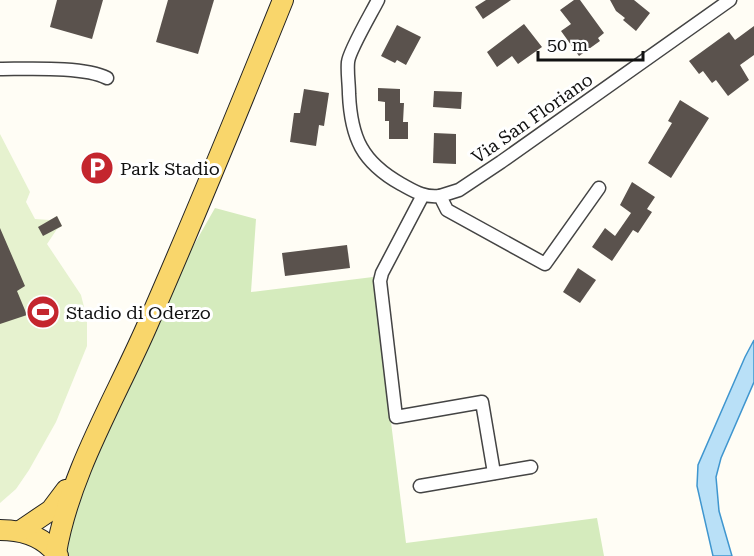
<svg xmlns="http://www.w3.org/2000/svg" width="754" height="556" font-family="'Roboto Serif',serif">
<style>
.green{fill:#d5ebbd}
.pitch{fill:#e6f2cf}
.water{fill:#b9e0f7;stroke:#3f96cf;stroke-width:1.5}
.building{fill:#5a524d}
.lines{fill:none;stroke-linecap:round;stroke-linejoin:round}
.street-casing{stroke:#444;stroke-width:15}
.primary-casing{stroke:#222;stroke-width:22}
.street{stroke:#fff;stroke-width:12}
.primary{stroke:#f9d66b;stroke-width:20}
.labels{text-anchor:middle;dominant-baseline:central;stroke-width:6;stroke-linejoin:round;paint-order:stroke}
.street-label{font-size:18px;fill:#111;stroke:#fff}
.poi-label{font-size:18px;fill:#111;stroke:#fff;text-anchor:start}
</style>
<rect width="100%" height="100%" fill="#fffdf5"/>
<path class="green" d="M215,208L256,219L251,292L373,277L406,543L597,518L604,556H58L147,327Z"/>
<path class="pitch" d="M0,134L30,192L26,202L35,219L50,220L57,216L62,226L57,229L47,244L81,295L87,319V346L56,422L29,470L16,489L0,503Z"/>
<path class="water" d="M754,340V382L721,458L716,477L719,511L732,556H713L697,486L698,465L745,357Z"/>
<g class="building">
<path d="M57,0H103L92,39L50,27Z"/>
<path d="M168,0H214L198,54L156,42Z"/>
<path d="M486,0H511L483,19L475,7Z"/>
<path d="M574,0H580L604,33L598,38L600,41L579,56L561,31L571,24L560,10Z"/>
<path d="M610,0H634L650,13L636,31L623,20L625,18L616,11Z"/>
<path d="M524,24L542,47L518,64L512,56L497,67L487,52Z"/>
<path d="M397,25L421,37L406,65L397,60L395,63L381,56Z"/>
<path d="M754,26V55L740,65L749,80L728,96L716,80L712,83L703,71L699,74L689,61L729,32L735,40Z"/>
<path d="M378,88L400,89V103H404L403,122H408V139H389V121H385V102L378,101Z"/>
<path d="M304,89L329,93L324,126L319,125L316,146L290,142L294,113H300Z"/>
<path d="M434,91L462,92L461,109L433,107Z"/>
<path d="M680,100L709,118L671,178L648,163L672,123L668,121Z"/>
<path d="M434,133L456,134V164L433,163Z"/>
<path d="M632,182L655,197L647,209L652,212L638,233L633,230L612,261L592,247L605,228L615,236L631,213L620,205Z"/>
<path d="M57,216L62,226L43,236L38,227Z"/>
<path d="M0,228L25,286L17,291L27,315L0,324Z"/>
<path d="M347,245L350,268L285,276L282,253Z"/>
<path d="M578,268L596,280L580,303L563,292Z"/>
</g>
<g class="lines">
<defs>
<g id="street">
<path d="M378,0C372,12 349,51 348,62C347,72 349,84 349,94C351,138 362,162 401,184C414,191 424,198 440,196L447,210L545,264L599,188"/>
<path d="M0,69C27,69 84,66 107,78"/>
<path d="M423,195L382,273L380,281L396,417L482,402L494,473"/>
<path d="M440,196L459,190L501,162L730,0"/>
<path d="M420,486L531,467"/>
</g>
<g id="primary">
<path d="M0,530C23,530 44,536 58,556"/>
<path d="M20,531L51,510L66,490"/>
<path d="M56,553C69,475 115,399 147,326C194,219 239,109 283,0"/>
</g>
</defs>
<use href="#street" class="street-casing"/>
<use href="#primary" class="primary-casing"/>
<use href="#street" class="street"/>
<use href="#primary" class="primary"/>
</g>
<defs>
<symbol id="parking-disc" viewBox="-11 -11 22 22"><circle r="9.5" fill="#c4262e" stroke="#fff"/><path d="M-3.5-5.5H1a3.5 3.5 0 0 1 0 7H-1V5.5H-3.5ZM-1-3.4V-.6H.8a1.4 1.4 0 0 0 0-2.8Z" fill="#fff"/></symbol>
<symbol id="stadium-disc" viewBox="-11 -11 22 22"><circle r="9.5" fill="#c4262e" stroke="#fff"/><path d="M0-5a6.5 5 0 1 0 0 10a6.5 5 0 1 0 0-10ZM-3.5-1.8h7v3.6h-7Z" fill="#fff"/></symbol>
</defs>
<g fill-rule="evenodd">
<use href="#parking-disc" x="78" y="149" width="38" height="38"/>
<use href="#stadium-disc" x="24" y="293" width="38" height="38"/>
</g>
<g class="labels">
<g class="street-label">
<text transform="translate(532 118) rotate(-35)">Via San Floriano</text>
</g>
<g class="poi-label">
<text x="120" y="168">Park Stadio</text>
<text x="66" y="312">Stadio di Oderzo</text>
</g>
</g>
<path d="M538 51v9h105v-9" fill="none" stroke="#111111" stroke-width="3"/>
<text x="547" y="51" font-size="18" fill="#111111" stroke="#ffffff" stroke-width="4.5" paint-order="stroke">50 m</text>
</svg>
